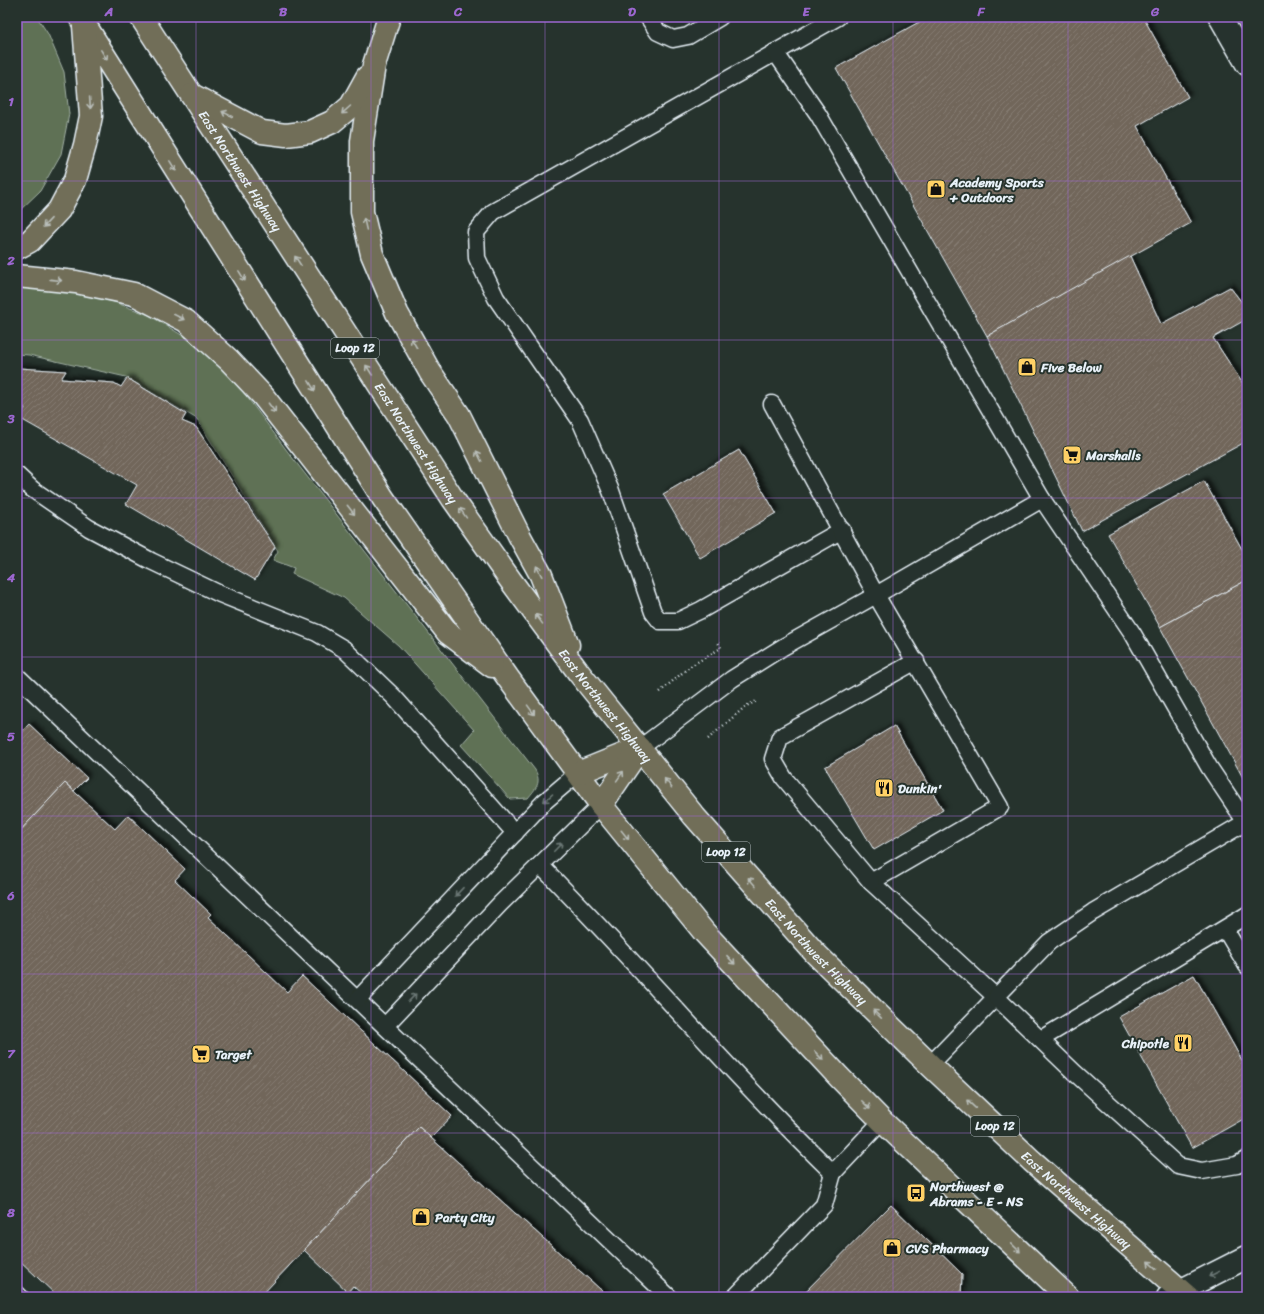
<svg xmlns="http://www.w3.org/2000/svg" width="1264" height="1314" font-family="Sriracha,sans-serif">
<style>
.grass{fill:#5e7154;stroke:#a3b1a6}
.building{fill:url(#building-hatch);stroke:#e8f1f8;filter:url(#shadow)}
.lines{fill:none;stroke-linecap:round;stroke-linejoin:round}
.lane-casing{stroke:#e8f1f8;stroke-width:19}
.street-casing{stroke:#e8f1f8;stroke-width:25}
.secondary-casing{stroke:#e8f1f8;stroke-width:25}
.primary-casing{stroke:#e8f1f8;stroke-width:25}
.path{stroke:#e8f1f8;stroke-width:2.5;stroke-dasharray:1 3;stroke-linecap:butt}
.lane{stroke:#26332d;stroke-width:16}
.street{stroke:#26332d;stroke-width:22}
.secondary{stroke:#26332d;stroke-width:22}
.primary{stroke:#716e59;stroke-width:22}
.oneway{stroke:#b8bdb8}
.oneway2{stroke:#6a7674}
.grid{fill:none;stroke:#9c67d0;stroke-width:1;stroke-opacity:0.55}
.labels{text-anchor:middle;dominant-baseline:central;stroke-width:4;stroke-linejoin:round;paint-order:stroke}
.shield{fill:#26332d;stroke:#aeb8bb;stroke-width:1}
.shield-label{font-size:12px;font-weight:bold;fill:#e8f1f8}
.street-label{font-size:13px;fill:#e8f1f8;stroke:#26332d}
.poi-label{font-size:13px;font-weight:bold;fill:#e8f1f8;stroke:#26332d;text-anchor:start}
.neatline{fill:none;stroke:#9c67d0;stroke-width:1.5}
.grid-label{font-size:13px;text-anchor:middle;font-weight:bold;fill:#9c67d0}
</style>
<defs>
<pattern id="building-hatch" width="6" height="6" patternUnits="userSpaceOnUse"><rect width="6" height="6" fill="#71665a"/><path d="M-1 1l2-2M0 6l6-6M5 7l2-2" fill="none" stroke="#857c72"/></pattern>
<filter id="shadow"><feDropShadow dx="3.5" dy="-3.5" stdDeviation="2" flood-color="#0009"/></filter>
</defs>
<rect width="100%" height="100%" fill="#26332d"/>
<filter id="ink" filterUnits="userSpaceOnUse"><feTurbulence type="fractalNoise" baseFrequency=".025" numOctaves="2"/><feDisplacementMap in="SourceGraphic" scale="8" xChannelSelector="R" yChannelSelector="G"/><feConvolveMatrix kernelMatrix="1 2 1 2 8 2 1 2 1" color-interpolation-filters="sRGB"/></filter>
<g filter="url(#ink)">
<g class="grass">
<path d="M17,17H37L48,34L64,72L69,114L61,154L40,191L17,213Z"/>
<path d="M17,286L87,294L114,302L149,315L188,339L229,373L288,452L535,770C542,783 536,788 528,798L510,799L461,745L474,730L399,646L344,598L292,574L294,568L273,560L278,551L197,419L126,377L29,355L17,354Z"/>
</g>
<g class="building">
<path d="M928,17H1143L1188,97L1137,126L1191,223L987,336L836,68Z"/>
<path d="M1130,256L1161,324L1230,287L1247,309V319L1213,338L1247,390V441L1082,531L987,336Z"/>
<path d="M19,368L66,371L61,379L114,383L121,387L127,378L186,414L182,421L196,427L275,547L255,580L126,504L137,485L19,418L25,408L17,403V371Z"/>
<path d="M739,450L776,513L700,558L663,494Z"/>
<path d="M1204,481L1247,558V580L1160,627L1108,534Z"/>
<path d="M1247,580V785L1160,627Z"/>
<path d="M29,724L87,778L74,791L65,783L17,834V737Z"/>
<path d="M894,726L943,810L874,850L825,767Z"/>
<path d="M65,783L115,829L128,815L185,869L175,880L211,914L208,917L287,992L302,976L452,1116L431,1138L419,1127L260,1297H58L17,1258V834Z"/>
<path d="M1194,975L1247,1069V1117L1192,1148L1119,1017Z"/>
<path d="M419,1127L431,1138L609,1297H365L353,1286L348,1292L304,1250Z"/>
<path d="M891,1205L962,1274L961,1297H800Z"/>
</g>
<g class="lines">
<defs>
<g id="lane">
<path d="M648,17L658,32L673,39L688,36L720,17"/>
<path d="M838,17L493,212L476,232L477,258L496,298L580,420L611,491L653,612L660,621H678L701,610L842,530"/>
<path d="M775,52L818,114L1042,499L1133,634L1209,767L1247,824"/>
<path d="M772,404L876,595L1000,807L871,882L996,997L930,1065"/>
<path d="M17,475L32,489L89,528L151,561L220,594L317,633L344,649L394,697L515,833"/>
<path d="M17,676L669,1297"/>
<path d="M640,748L732,679L783,647L876,595L1042,499"/>
<path d="M1246,822L1093,912L1049,942L996,997L1075,1073L1178,1166L1202,1171L1237,1165L1247,1159"/>
<path d="M540,865C640,966 731,1074 833,1173L882,1121"/>
<path d="M871,882L784,778L773,759L780,737L916,661"/>
<path d="M1225,929L1247,966"/>
<path d="M358,999L544,802L578,773"/>
<path d="M385,1026L500,904L601,805"/>
<path d="M1041,1039L1247,915"/>
<path d="M17,1294L20,1297"/>
<path d="M735,1297L824,1205L833,1173"/>
</g>
<path id="street" d="M1220,17L1247,64"/>
<path id="secondary" d="M1168,1297L1247,1257"/>
<g id="primary">
<path d="M80,17L383,498L508,678L601,805L704,932L839,1077L882,1121L1068,1297"/>
<path id="s1" d="M141,17L453,499L511,581L579,673L694,816L815,953L930,1065L1032,1161L1188,1297"/>
<path d="M389,17L374,65L362,141V212L372,254L397,313L430,372L459,415L519,535L541,575L568,645"/>
<path d="M192,95L262,132L286,135L310,132L332,122L351,106L367,77"/>
<path d="M17,248L30,241L59,210L75,180L85,145L91,116L84,26"/>
<path d="M17,276L76,282L134,294L186,321L229,360L263,396L448,633L492,666"/>
<path d="M578,773L640,748"/>
<path d="M601,805L640,748"/>
</g>
</defs>
<use href="#lane" class="lane-casing"/>
<use href="#street" class="street-casing"/>
<use href="#secondary" class="secondary-casing"/>
<use href="#primary" class="primary-casing"/>
<g class="path">
<path d="M660,692L689,667L721,648L718,642"/>
<path d="M708,739L746,706L757,701"/>
</g>
<use href="#lane" class="lane"/>
<use href="#street" class="street"/>
<use href="#secondary" class="secondary"/>
<use href="#primary" class="primary"/>
</g>
<defs><path id="oneway-shaft" d="M-6 0H5M1.5-3L5.5 0L1.5 3" fill="none" stroke-width="1.6" stroke-linecap="round" stroke-linejoin="round"/></defs>
<g class="oneway">
<use href="#oneway-shaft" transform="translate(104 55) rotate(58)"/>
<use href="#oneway-shaft" transform="translate(90 103) rotate(86)"/>
<use href="#oneway-shaft" transform="translate(346 110) rotate(138)"/>
<use href="#oneway-shaft" transform="translate(227 114) rotate(-152)"/>
<use href="#oneway-shaft" transform="translate(173 166) rotate(58)"/>
<use href="#oneway-shaft" transform="translate(47 223) rotate(133)"/>
<use href="#oneway-shaft" transform="translate(365 224) rotate(-103)"/>
<use href="#oneway-shaft" transform="translate(298 261) rotate(-123)"/>
<use href="#oneway-shaft" transform="translate(242 276) rotate(58)"/>
<use href="#oneway-shaft" transform="translate(56 280) rotate(6)"/>
<use href="#oneway-shaft" transform="translate(179 317) rotate(27)"/>
<use href="#oneway-shaft" transform="translate(414 343) rotate(-119)"/>
<use href="#oneway-shaft" transform="translate(369 370) rotate(-123)"/>
<use href="#oneway-shaft" transform="translate(312 386) rotate(58)"/>
<use href="#oneway-shaft" transform="translate(272 408) rotate(53)"/>
<use href="#oneway-shaft" transform="translate(479 456) rotate(-117)"/>
<use href="#oneway-shaft" transform="translate(351 510) rotate(52)"/>
<use href="#oneway-shaft" transform="translate(463 513) rotate(-125)"/>
<use href="#oneway-shaft" transform="translate(539 571) rotate(-118)"/>
<use href="#oneway-shaft" transform="translate(539 619) rotate(-126)"/>
<use href="#oneway-shaft" transform="translate(531 710) rotate(54)"/>
<use href="#oneway-shaft" transform="translate(620 776) rotate(-55)"/>
<use href="#oneway-shaft" transform="translate(668 783) rotate(-128)"/>
<use href="#oneway-shaft" transform="translate(625 835) rotate(51)"/>
<use href="#oneway-shaft" transform="translate(752 882) rotate(-131)"/>
<use href="#oneway-shaft" transform="translate(731 960) rotate(47)"/>
<use href="#oneway-shaft" transform="translate(877 1014) rotate(-136)"/>
<use href="#oneway-shaft" transform="translate(819 1056) rotate(47)"/>
<use href="#oneway-shaft" transform="translate(971 1104) rotate(-137)"/>
<use href="#oneway-shaft" transform="translate(866 1105) rotate(45)"/>
<use href="#oneway-shaft" transform="translate(1016 1248) rotate(44)"/>
<use href="#oneway-shaft" transform="translate(1152 1265) rotate(-139)"/>
</g>
<g class="oneway2">
<use href="#oneway-shaft" transform="translate(548 798) rotate(139)"/>
<use href="#oneway-shaft" transform="translate(558 847) rotate(-46)"/>
<use href="#oneway-shaft" transform="translate(459 892) rotate(133)"/>
<use href="#oneway-shaft" transform="translate(412 998) rotate(-47)"/>
<use href="#oneway-shaft" transform="translate(1214 1274) rotate(153)"/>
</g>
</g>
<path class="grid" d="M196,17V1297M371,17V1297M545,17V1297M719,17V1297M893,17V1297M1068,17V1297M17,181H1247M17,340H1247M17,498H1247M17,657H1247M17,816H1247M17,974H1247M17,1133H1247"/>
<defs>
<symbol id="shop-square" viewBox="-11 -11 22 22"><rect x="-9" y="-9" width="18" height="18" rx="4" fill="#ffd166" stroke="#26332d"/><path d="M-5-2.5h2.3a2.7 3.5 0 0 1 5.4 0H5L5.5 6h-11ZM-1.5-2.5h3a1.5 2.3 0 0 0-3 0Z" fill="#111"/></symbol>
<symbol id="supermarket-square" viewBox="-11 -11 22 22"><rect x="-9" y="-9" width="18" height="18" rx="4" fill="#ffd166" stroke="#26332d"/><path d="M-6-5.5h2.5l.6 2H6L4.5 2H-2.5L-4.4-4H-6ZM-1.5 3.2a1.3 1.3 0 1 0 .1 0ZM3 3.2a1.3 1.3 0 1 0 .1 0Z" fill="#111"/></symbol>
<symbol id="restaurant-square" viewBox="-11 -11 22 22"><rect x="-9" y="-9" width="18" height="18" rx="4" fill="#ffd166" stroke="#26332d"/><path d="M-5-6h1v4h1v-4h1v4h1v-4h1v5L-1.5 .5V6h-2V.5L-5-1ZM5-6V6H3V1.5H1.5Q1.5-4 5-6Z" fill="#111"/></symbol>
<symbol id="bus-square" viewBox="-11 -11 22 22"><rect x="-9" y="-9" width="18" height="18" rx="4" fill="#ffd166" stroke="#26332d"/><path d="M-5-6H5V4H4V6H2V4H-2V6H-4V4H-5ZM-3.5-4V0h7V-4ZM-3.5 1.2v1.5H-2V1.2ZM2 1.2v1.5H3.5V1.2Z" fill="#111"/></symbol>
</defs>
<g fill-rule="evenodd">
<use href="#shop-square" x="925" y="178" width="22" height="22"/>
<use href="#shop-square" x="1016" y="356" width="22" height="22"/>
<use href="#supermarket-square" x="1061" y="444" width="22" height="22"/>
<use href="#restaurant-square" x="873" y="777" width="22" height="22"/>
<use href="#restaurant-square" x="1172" y="1032" width="22" height="22"/>
<use href="#supermarket-square" x="190" y="1043" width="22" height="22"/>
<use href="#bus-square" x="905" y="1182" width="22" height="22"/>
<use href="#shop-square" x="410" y="1206" width="22" height="22"/>
<use href="#shop-square" x="881" y="1237" width="22" height="22"/>
</g>
<g class="labels">
<g class="shield">
<rect x="331" y="338" width="48" height="20" rx="3"/>
<rect x="702" y="842" width="48" height="20" rx="3"/>
<rect x="971" y="1116" width="48" height="20" rx="3"/>
</g>
<g class="shield-label">
<text x="355" y="348">Loop 12</text>
<text x="726" y="852">Loop 12</text>
<text x="995" y="1126">Loop 12</text>
</g>
<g class="street-label">
<text stroke="none"><textPath href="#s1" startOffset="183">East Northwest Highway</textPath></text>
<text stroke="none"><textPath href="#s1" startOffset="507">East Northwest Highway</textPath></text>
<text stroke="none"><textPath href="#s1" startOffset="831">East Northwest Highway</textPath></text>
<text stroke="none"><textPath href="#s1" startOffset="1155">East Northwest Highway</textPath></text>
<text stroke="none"><textPath href="#s1" startOffset="1515">East Northwest Highway</textPath></text>
</g>
<g class="poi-label">
<text x="950" y="182">Academy Sports<tspan x="950" dy="15">+ Outdoors</tspan></text>
<text x="1041" y="367">Five Below</text>
<text x="1086" y="455">Marshalls</text>
<text x="898" y="788">Dunkin'</text>
<text x="1169" y="1043" text-anchor="end">Chipotle</text>
<text x="215" y="1054">Target</text>
<text x="930" y="1186">Northwest @<tspan x="930" dy="15">Abrams - E - NS</tspan></text>
<text x="435" y="1217">Party City</text>
<text x="906" y="1248">CVS Pharmacy</text>
</g>
</g>
<rect width="1264" height="1314" fill="none" stroke="#26332d" stroke-width="44"/>
<rect x="22" y="22" width="1220" height="1270" class="neatline"/>
<g class="grid-label">
<text x="109" y="16">A</text>
<text x="283" y="16">B</text>
<text x="458" y="16">C</text>
<text x="632" y="16">D</text>
<text x="806" y="16">E</text>
<text x="981" y="16">F</text>
<text x="1155" y="16">G</text>
<text x="11" y="106">1</text>
<text x="11" y="265">2</text>
<text x="11" y="423">3</text>
<text x="11" y="582">4</text>
<text x="11" y="741">5</text>
<text x="11" y="900">6</text>
<text x="11" y="1058">7</text>
<text x="11" y="1217">8</text>
</g>
</svg>
